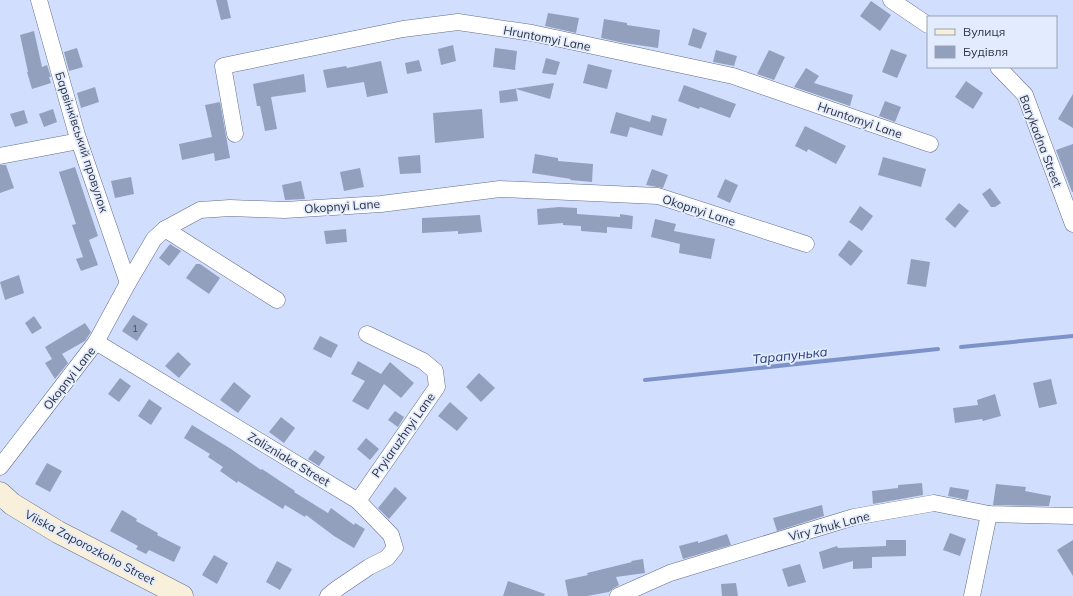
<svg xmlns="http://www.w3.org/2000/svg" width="1073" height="596" font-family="Mulish,sans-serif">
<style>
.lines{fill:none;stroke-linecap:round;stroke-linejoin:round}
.stream{stroke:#7c92c9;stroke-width:4}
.building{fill:#93a0bd}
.street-casing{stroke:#636e8a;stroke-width:17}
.secondary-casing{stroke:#636e8a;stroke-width:23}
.street{stroke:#fff;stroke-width:16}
.secondary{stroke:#f9f0db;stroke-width:22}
.labels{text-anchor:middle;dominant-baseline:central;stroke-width:3.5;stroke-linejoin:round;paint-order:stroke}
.number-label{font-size:10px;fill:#464d5d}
.street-label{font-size:12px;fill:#2c313d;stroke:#e3ecfe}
.water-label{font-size:13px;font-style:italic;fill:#23387a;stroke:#e3ecfe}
</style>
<rect width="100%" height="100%" fill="#d1defd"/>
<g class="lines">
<g class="stream">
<path d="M961,347L1073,336"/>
<path d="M645,380L938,349"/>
</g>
</g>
<g class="building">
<path d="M216,0H227L231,18L221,20Z"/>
<path d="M871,1L891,15L880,31L860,16Z"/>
<path d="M548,13L579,18L576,33L545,26Z"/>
<path d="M604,19L627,23V25L660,30L658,48L624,43L601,38Z"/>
<path d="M693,28L707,33L701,49L688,45Z"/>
<path d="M34,31L42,67L47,65L51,77H49L51,83L32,89L27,72H28L20,35Z"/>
<path d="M453,45L456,61L441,65L438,49Z"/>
<path d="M77,48L83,67L69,71L64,52Z"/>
<path d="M495,48L517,51L515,70L493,67Z"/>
<path d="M891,49L907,55L897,78L882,72Z"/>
<path d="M716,50L737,56L734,66L713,62Z"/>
<path d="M769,50L785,57L774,80L757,74Z"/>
<path d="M546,58L560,62L556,75L542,73Z"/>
<path d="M419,60L422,71L407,74L405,63Z"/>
<path d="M381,61L388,93L367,97L364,82L327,88L323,70L346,66L347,68Z"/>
<path d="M588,64L612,70L607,89L583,83Z"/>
<path d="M806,68L819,76L814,83L853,95L850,106L794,87Z"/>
<path d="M304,74L306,92L271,97L277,129L265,131L260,106H257L253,84Z"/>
<path d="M966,81L983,93L973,109L955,97Z"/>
<path d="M554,83L550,99L516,89L518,101L500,103L499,91Z"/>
<path d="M684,85L736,104L730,118L700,107L699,109L678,101Z"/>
<path d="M95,87L99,102L81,108L77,93Z"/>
<path d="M1073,94V128L1058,119Z"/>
<path d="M885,101L901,107L895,122L879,116Z"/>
<path d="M220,102L230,158L215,161L214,153L182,160L179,144L212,137L205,105Z"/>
<path d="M53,109L57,122L44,127L39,114Z"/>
<path d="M482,109L484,138L435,143L433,113Z"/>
<path d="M24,110L28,123L15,127L10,114Z"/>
<path d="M616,112L650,122L652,115L667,119L662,136L630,127L627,137L610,133Z"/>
<path d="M805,126L846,146L836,164L808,149L807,152L795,146Z"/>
<path d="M1073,144V192H1072L1056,150Z"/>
<path d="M535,154L558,158V161L593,164L592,182L570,180L571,179L532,173Z"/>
<path d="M420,155L421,173L400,174L398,157Z"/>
<path d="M883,157L926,169L921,187L878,175Z"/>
<path d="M0,165H6L14,188L0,193Z"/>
<path d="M75,167L98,236L89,240L98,265L81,271L76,259L83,257L72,225L76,224L59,172Z"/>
<path d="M360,168L364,187L344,191L340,172Z"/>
<path d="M652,169L668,175L663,188L646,185Z"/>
<path d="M131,177L134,194L115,198L111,181Z"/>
<path d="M725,179L738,185L730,203L717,197Z"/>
<path d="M301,181L305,199L285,200L282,185Z"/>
<path d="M990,188L1001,203L995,207H991L982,194Z"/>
<path d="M959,203L969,211L955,228L945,219Z"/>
<path d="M860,206L873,216L862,231L849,222Z"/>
<path d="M559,207L577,208V214L620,217V214L633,216L632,229L607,227V233L581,231V226L563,225V223L538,225L537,209Z"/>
<path d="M480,215L482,232L458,234V231L422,233V218Z"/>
<path d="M655,219L676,224L674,231L715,239L711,259L679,253L680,244L651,237Z"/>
<path d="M346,229L347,242L326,244L324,231Z"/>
<path d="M849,240L863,251L851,266L838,255Z"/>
<path d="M170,244L181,251L169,266L159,258Z"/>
<path d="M911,259L930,262L926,287L907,284Z"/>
<path d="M196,264H200L220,278L209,294L186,278Z"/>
<path d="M19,275L24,293L5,300L0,282Z"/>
<path d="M133,315L148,324L137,341L122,331Z"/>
<path d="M34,316L42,328L32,334L25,323Z"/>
<path d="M85,323L91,332L85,341L62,354L68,363L55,379L45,363L52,359L45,347Z"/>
<path d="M320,336L338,345L331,358L313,349Z"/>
<path d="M178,352L191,364L179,378L165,366Z"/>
<path d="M358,361L381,374L390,362L414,383L401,398L384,384L368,410L352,401L365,381L351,374Z"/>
<path d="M479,373L495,388L481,402L466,387Z"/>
<path d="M120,378L131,386L119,402L108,394Z"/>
<path d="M1051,379L1057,404L1039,408L1033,383Z"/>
<path d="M234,382L251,396L238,413L220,400Z"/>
<path d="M995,394L1001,416L983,421L982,419L955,423L953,408L978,405L977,400Z"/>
<path d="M149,399L162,408L151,425L138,416Z"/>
<path d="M450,402L468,418L457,431L438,416Z"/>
<path d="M395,411L404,417L398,427L388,420Z"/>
<path d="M281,417L295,428L284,443L269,432Z"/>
<path d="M192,425L231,449L261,470L262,469L295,491L294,492L328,513L331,508L354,525L355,523L365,529L354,548L334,536L306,515L305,517L285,505L283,509L238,481L237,483L220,471L223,467L208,457L210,454L184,438Z"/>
<path d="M366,438L379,449L370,460L357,449Z"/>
<path d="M315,450L325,457L319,466L308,459Z"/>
<path d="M47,463L62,471L50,492L35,484Z"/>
<path d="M922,483L923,495L873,504L872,491L898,488V485Z"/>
<path d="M996,484L1026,487L1025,491L1051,496L1049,506L993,505Z"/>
<path d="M395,487L407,498L389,519L378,508Z"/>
<path d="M950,487L969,490L967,500L948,496Z"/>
<path d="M822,505L824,516L777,531L773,518Z"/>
<path d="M122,510L137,519L136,521L158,533L157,535L181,547L174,562L149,550L146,554L136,549L138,546L110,531Z"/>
<path d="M950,533L966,539L960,556L943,550Z"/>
<path d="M727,534L731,545L683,559L679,546L698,541V543Z"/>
<path d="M886,540H906V556L872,557V568L853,569V561L823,569L819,552L837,546L838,548L886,546Z"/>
<path d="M1073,540V576L1057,550Z"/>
<path d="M214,555L228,563L217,584L202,575Z"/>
<path d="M643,559L645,573L616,577L619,585L614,588L609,592L587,596H568L565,580L588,575L587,573L632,562L631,561Z"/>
<path d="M277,561L292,569L280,590L266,582Z"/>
<path d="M800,564L806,582L788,587L782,569Z"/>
<path d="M508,581L545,594L544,596H503Z"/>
<path d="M736,583L738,596H722L721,584Z"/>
</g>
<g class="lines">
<defs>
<g id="street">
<path d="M39,0L77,135L128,283"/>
<path d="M891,0L928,25"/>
<path d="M998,67L1025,95L1073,224"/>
<path d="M235,134L223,66L403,29L458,22L532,33L733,76L930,144"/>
<path d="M0,156L79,141"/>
<path d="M165,229L277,300"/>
<path d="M96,342L358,501L391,535L395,548L387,558L369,567L338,588L328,596"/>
<path d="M0,467L96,342L128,283L154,239L165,229L200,210L230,208L285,210L381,204L500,189L658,196L806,244"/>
<path d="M358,501L437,387L435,371L423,361L367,334"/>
<path d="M618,596L670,573L854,517L934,503L989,514L1073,516"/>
<path d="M972,596L989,514"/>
</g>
<path id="secondary" d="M0,493L12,504L58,532L182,596"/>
</defs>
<use href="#street" class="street-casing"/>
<use href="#secondary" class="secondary-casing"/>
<use href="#street" class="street"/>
<use href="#secondary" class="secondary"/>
</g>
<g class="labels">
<g class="number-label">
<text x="135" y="328">1</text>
</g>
<g class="street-label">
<text transform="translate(547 38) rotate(11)">Hruntomyi Lane</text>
<text transform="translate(860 120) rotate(19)">Hruntomyi Lane</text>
<text transform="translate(1041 141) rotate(69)">Barykadna Street</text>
<text transform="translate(82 142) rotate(72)">Барвінківський провулок</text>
<text transform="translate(342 206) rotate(-4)">Okopnyi Lane</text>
<text transform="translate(699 210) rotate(18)">Okopnyi Lane</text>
<text transform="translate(69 378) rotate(-52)">Okopnyi Lane</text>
<text transform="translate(403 435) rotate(-55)">Pryiaruzhnyi Lane</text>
<text transform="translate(289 459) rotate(31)">Zalizniaka Street</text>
<text transform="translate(829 526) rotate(-15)">Viry Zhuk Lane</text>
<text transform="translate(90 547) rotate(28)">Viiska Zaporozkoho Street</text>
</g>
<g class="water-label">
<text transform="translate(790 355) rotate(-6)">Тарапунька</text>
</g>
</g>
<rect x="927" y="16" width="130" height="52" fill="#e3ecfe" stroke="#9aa1b1"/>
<rect x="935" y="29" width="20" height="6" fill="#f9f0db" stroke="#9aa1b1"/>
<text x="963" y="36" font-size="12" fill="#2c313d">Вулиця</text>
<rect x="935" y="46" width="20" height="12" fill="#93a0bd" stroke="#9aa1b1"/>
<text x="963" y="56" font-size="12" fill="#2c313d">Будівля</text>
</svg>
